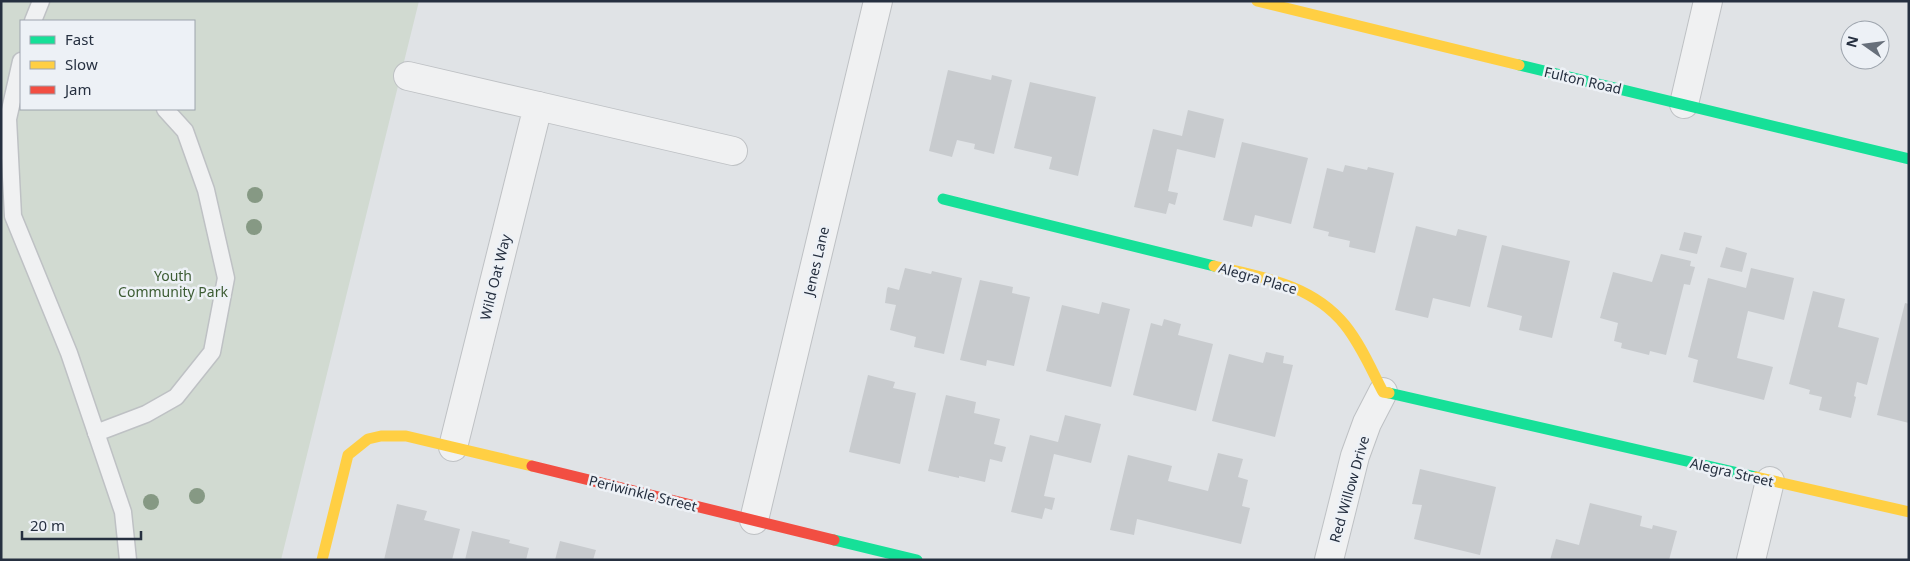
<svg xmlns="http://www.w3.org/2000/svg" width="1910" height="561" font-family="'Noto Sans',sans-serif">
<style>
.green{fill:#d1dad1;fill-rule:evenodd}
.building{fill:#c8cbce}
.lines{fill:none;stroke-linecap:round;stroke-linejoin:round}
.lane-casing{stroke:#bec1c4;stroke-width:19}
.street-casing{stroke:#bec1c4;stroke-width:30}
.lane{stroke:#f0f1f2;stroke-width:16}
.street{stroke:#f0f1f2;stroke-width:28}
.fast{stroke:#16e098;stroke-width:11}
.slow{stroke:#ffcf43;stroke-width:11}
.jam{stroke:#f24e42;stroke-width:11}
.tree{fill:#869984}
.labels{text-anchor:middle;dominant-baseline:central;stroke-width:5;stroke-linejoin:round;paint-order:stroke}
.street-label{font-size:14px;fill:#263040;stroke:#edf1f6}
.park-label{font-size:14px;fill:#3c5c33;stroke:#edf1f6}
</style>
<rect width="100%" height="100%" fill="#e0e3e6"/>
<path class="green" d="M1,1H419L281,560H1ZM21,21H194V109H21Z"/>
<g class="building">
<path d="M948,70L991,80L992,75L1012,80L994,154L974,149L975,144L957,140L952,157L929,151Z"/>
<path d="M1030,82L1096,97L1078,176L1049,169L1052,157L1014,148Z"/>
<path d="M1188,110L1224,119L1215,158L1177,149L1168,191L1178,193L1175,205L1169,203L1166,214L1134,207L1153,129L1182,136Z"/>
<path d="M1242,142L1308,158L1291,224L1255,215L1252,227L1223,220Z"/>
<path d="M1345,165L1367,170L1368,167L1394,173L1375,253L1349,247L1350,241L1328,236L1329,232L1313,228L1327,168L1343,172Z"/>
<path d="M1416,226L1456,236L1458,229L1487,236L1470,307L1433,298L1428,318L1395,310Z"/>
<path d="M1684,232L1702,236L1697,254L1679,250Z"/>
<path d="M1502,245L1570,261L1552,338L1519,330L1522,316L1487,307Z"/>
<path d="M1726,247L1747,253L1742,272L1720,267Z"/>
<path d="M1661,254L1691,261L1690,266L1695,267L1690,285L1684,284L1666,355L1650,351L1649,355L1621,348L1622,343L1614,341L1618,323L1600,318L1613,272L1652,282Z"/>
<path d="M905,268L931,274L932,271L962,278L944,354L914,347L916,337L890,330L896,305L885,303L887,289L888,287L899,290Z"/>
<path d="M1751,268L1794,278L1784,320L1748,311L1737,358L1773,367L1764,400L1693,382L1698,360L1688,357L1708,278L1746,288Z"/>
<path d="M980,280L1013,287L1012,293L1030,297L1014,366L987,360L986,366L960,360Z"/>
<path d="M1813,291L1845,299L1838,327L1879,338L1867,385L1857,382L1854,396L1856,397L1851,418L1819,410L1822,397L1809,394L1810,390L1789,384Z"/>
<path d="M1102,302L1130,309L1111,387L1046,371L1062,305L1099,314Z"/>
<path d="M1905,303L1909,304V423L1877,415Z"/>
<path d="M1164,319L1181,324L1178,335L1213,344L1196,411L1133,395L1151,323L1162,326Z"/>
<path d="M1266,352L1284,356L1283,363L1293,365L1275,437L1212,421L1229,354L1263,363Z"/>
<path d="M868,375L895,382L893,388L916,393L900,464L849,452Z"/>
<path d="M946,395L976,402L974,413L1000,419L994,444L1006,447L1002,462L990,459L985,482L959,476V478L928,471Z"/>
<path d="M1065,415L1101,424L1091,463L1054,454L1044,496L1055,498L1052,510L1045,508L1042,519L1011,512L1030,435L1058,442Z"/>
<path d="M1218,453L1243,459L1238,477L1248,480L1242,506L1250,508L1241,544L1137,519L1134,535L1110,530L1128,455L1172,466L1168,481L1208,491Z"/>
<path d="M1420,469L1496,487L1480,555L1414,539L1422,505L1412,504Z"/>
<path d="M1590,503L1642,516L1640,526L1652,529L1653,525L1677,531L1669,560H1550L1556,539L1579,545Z"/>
<path d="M397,504L427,511L424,520L460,529L452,560H384Z"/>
<path d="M472,531L510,540L509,543L529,548L526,560H465Z"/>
<path d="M560,541L596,550L593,560H555Z"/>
</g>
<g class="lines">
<defs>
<g id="lane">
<path d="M33,21L41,1"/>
<path d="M21,61L8,119L13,216L69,353L123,512L128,560"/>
<path d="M96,433L146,414L176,397L212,352L226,278L206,190L185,131L165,109"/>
</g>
<g id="street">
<path d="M408,76L538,106L453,447"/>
<path d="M1684,104L1708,1"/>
<path d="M538,106L733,151"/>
<path d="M754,520L878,1"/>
<path d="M1329,560L1355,456L1367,423L1383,392"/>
<path d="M1751,560L1770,481"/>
</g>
</defs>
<use href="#lane" class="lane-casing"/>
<use href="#street" class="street-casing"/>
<use href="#lane" class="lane"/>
<use href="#street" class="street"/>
<g class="fast">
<path d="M1519,65L1909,159"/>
<path d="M943,199L1214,266"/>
<path d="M1389,393L1756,477"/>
<path d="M834,540L917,560"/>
</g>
<g class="slow">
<path d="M1257,1L1519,65"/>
<path d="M1214,266C1261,277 1312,284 1345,325C1361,345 1371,369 1383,392L1389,393"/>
<path d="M1756,477L1909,512"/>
<path d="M322,560L348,455L368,439L381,436H406L532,466"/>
</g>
<path class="jam" d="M532,466L834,540"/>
</g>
<g class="tree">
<circle cx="255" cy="195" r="8"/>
<circle cx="254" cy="227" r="8"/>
<circle cx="197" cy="496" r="8"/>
<circle cx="151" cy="502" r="8"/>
</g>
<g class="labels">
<g class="street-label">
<text transform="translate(1583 80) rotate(13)">Fulton Road</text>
<text transform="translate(816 261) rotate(-77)">Jenes Lane</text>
<text transform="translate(495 277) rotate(-76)">Wild Oat Way</text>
<text transform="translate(1258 278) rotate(16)">Alegra Place</text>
<text transform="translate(1732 472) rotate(13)">Alegra Street</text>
<text transform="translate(1349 489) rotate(-74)">Red Willow Drive</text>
<text transform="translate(643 493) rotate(14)">Periwinkle Street</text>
</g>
<g class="park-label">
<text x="173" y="275">Youth<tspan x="173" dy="16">Community Park</tspan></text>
</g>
</g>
<rect width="1910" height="561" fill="none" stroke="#263040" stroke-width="5"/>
<rect x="20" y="20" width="175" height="90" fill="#edf1f6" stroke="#9da4ad"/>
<rect x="30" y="36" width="25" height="8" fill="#16e098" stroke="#9da4ad"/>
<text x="65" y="45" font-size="15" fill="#263040">Fast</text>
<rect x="30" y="61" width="25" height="8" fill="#ffcf43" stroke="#9da4ad"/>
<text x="65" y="70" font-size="15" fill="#263040">Slow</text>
<rect x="30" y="86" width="25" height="8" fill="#f24e42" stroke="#9da4ad"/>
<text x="65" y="95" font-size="15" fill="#263040">Jam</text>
<g transform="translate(1865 45) rotate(284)"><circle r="24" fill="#edf1f6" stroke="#9da4ad"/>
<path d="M0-4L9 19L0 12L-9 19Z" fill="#676f7a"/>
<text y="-8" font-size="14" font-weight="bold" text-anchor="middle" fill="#263040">N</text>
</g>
<path d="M22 531v8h119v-8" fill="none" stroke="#263040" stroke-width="2.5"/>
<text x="30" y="531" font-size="15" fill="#263040" stroke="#edf1f6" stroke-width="4" paint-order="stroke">20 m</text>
</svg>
